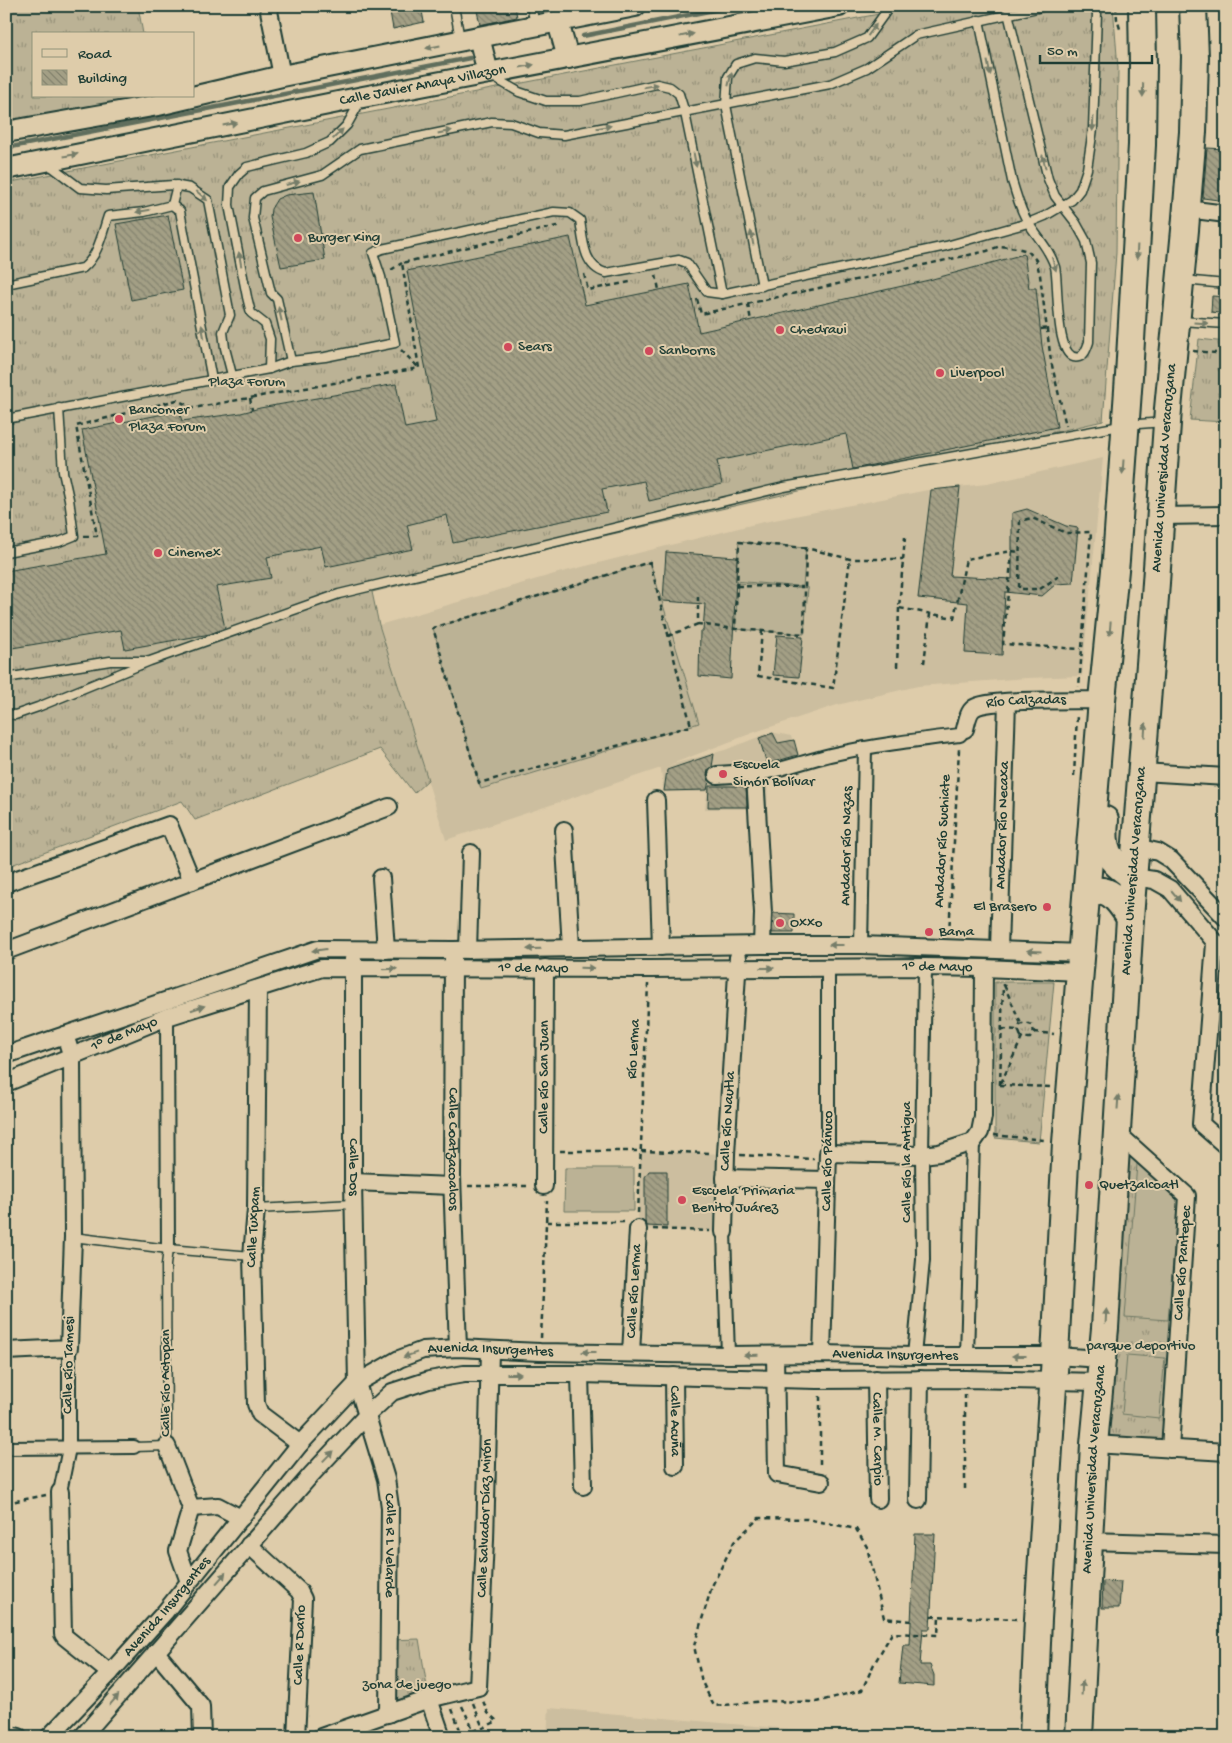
<svg xmlns="http://www.w3.org/2000/svg" width="1232" height="1743" font-family="'Gochi Hand',sans-serif">
<style>
.built{fill:#ccbe9f}
.grass{fill:url(#grass-tufts);stroke:#6d7864}
.pitch{fill:#bbb295;stroke:#6d7864}
.lines{fill:none;stroke-linecap:round;stroke-linejoin:round}
.stream{stroke:#606e5d;stroke-width:4.5}
.building{fill:url(#building-back-hatch);stroke:#1f3d34}
.service-casing{stroke:#1f3d34;stroke-width:11}
.pedestrian-casing{stroke:#1f3d34;stroke-width:16}
.minor-casing{stroke:#1f3d34;stroke-width:20}
.tertiary-casing{stroke:#1f3d34;stroke-width:24}
.primary-casing{stroke:#1f3d34;stroke-width:30}
.path{stroke:#1f3d34;stroke-width:2.5;stroke-dasharray:5 4;stroke-linecap:butt}
.service{stroke:#deccaa;stroke-width:8}
.pedestrian{stroke:#deccaa;stroke-width:12}
.minor{stroke:#deccaa;stroke-width:16}
.tertiary{stroke:#deccaa;stroke-width:20}
.primary{stroke:#deccaa;stroke-width:26}
.oneway{fill:#757d69}
.poi-dot{fill:#d1495b;stroke:#deccaa;stroke-width:2}
.labels{text-anchor:middle;dominant-baseline:central;stroke-width:4;stroke-linejoin:round;paint-order:stroke}
.street-label{font-size:15px;fill:#1f3d34;stroke:#deccaa}
.poi-label{font-size:15px;fill:#1f3d34;stroke:#deccaa;text-anchor:start}
.park-label{font-size:15px;fill:#274339;stroke:#deccaa}
</style>
<defs>
<pattern id="grass-tufts" width="24" height="20" patternUnits="userSpaceOnUse" patternTransform="scale(1.25)"><rect width="24" height="20" fill="#bbb295"/><path d="M3 7l-1-3M5 7V3M7 7l1-3M15 17l-1-3M17 17v-4M19 17l1-3" fill="none" stroke="#97927a"/></pattern>
<pattern id="building-back-hatch" width="6" height="6" patternUnits="userSpaceOnUse" patternTransform="scale(1.25)"><rect width="6" height="6" fill="#a39f85"/><path d="M-1 5l2 2M0 0l6 6M5-1l2 2" fill="none" stroke="#84836e"/></pattern>
</defs>
<rect width="100%" height="100%" fill="#deccaa"/>
<filter id="ink" filterUnits="userSpaceOnUse"><feTurbulence type="fractalNoise" baseFrequency=".02" numOctaves="2"/><feDisplacementMap in="SourceGraphic" scale="10" xChannelSelector="R" yChannelSelector="G"/><feConvolveMatrix kernelMatrix="1 2 1 2 8 2 1 2 1" color-interpolation-filters="sRGB"/></filter>
<g filter="url(#ink)">
<g class="built">
<path d="M1103,458L1082,676L1027,678L918,686L837,705L755,732L669,765L725,750L771,732L791,736L799,770L768,778L767,809H705L707,792H663L661,768L446,840L379,625L558,573L759,523L928,490L987,484Z"/>
<path d="M640,1151L726,1154L724,1232L638,1229Z"/>
<path d="M549,1708L882,1737H547Z"/>
</g>
<g class="grass">
<path d="M6,6H138L143,34H34V96H156L6,132Z"/>
<path d="M920,6H1113L1118,68L1116,253L1103,421L530,553L372,592L379,625L428,780L414,793L380,749L195,820L182,801L6,867V183Z"/>
<path d="M1199,339L1226,342V422L1190,420Z"/>
<path d="M1054,982L1039,1142L995,1138V982Z"/>
<path d="M1127,1153L1183,1198L1163,1441L1110,1436L1107,1395Z"/>
<path d="M419,1639L429,1699L388,1714V1640Z"/>
</g>
<g class="pitch">
<path d="M739,542L806,548L803,587L735,581Z"/>
<path d="M650,562L699,723L481,789L433,628Z"/>
<path d="M738,583L808,588L804,634L735,629Z"/>
<path d="M1137,1164L1161,1181L1178,1200L1168,1320L1125,1317Z"/>
<path d="M565,1168H634V1211H564Z"/>
<path d="M1127,1355L1165,1358L1159,1418L1122,1414Z"/>
</g>
<g class="lines">
<g class="stream">
<path d="M583,36L734,6"/>
<path d="M6,148L470,58"/>
</g>
</g>
<g class="building">
<path d="M389,6H421L424,22L393,29Z"/>
<path d="M476,6H515L517,17L480,25Z"/>
<path d="M1207,148L1226,149V201L1203,198Z"/>
<path d="M314,192L325,260L281,267L270,217L271,209L277,199L286,195Z"/>
<path d="M168,215L183,290L131,300L116,224Z"/>
<path d="M570,237L585,305L689,284L699,332L929,280L1024,254L1029,288H1036L1042,346L1057,427L853,469L846,434L717,461L722,484L649,501L644,481L602,489L607,512L453,543L447,515L407,525L413,549L326,567L321,546L267,557L271,578L216,587L225,628L210,634L125,649L121,630L6,649V571L106,554L82,430L179,411L182,421L241,413L260,408L396,384L405,428L436,422L407,271Z"/>
<path d="M1212,296L1226,297V314L1211,312Z"/>
<path d="M960,487L950,576L1012,579V513L1027,509L1066,526L1078,528L1073,583L1056,584L1042,596L1005,592L1002,655L965,653L968,603L918,598L931,490Z"/>
<path d="M666,552L737,557L731,679L699,676L700,631H703L705,604L663,601Z"/>
<path d="M777,635L803,637L799,677L773,675Z"/>
<path d="M773,733L778,743L794,740L798,755L767,764L759,738Z"/>
<path d="M714,754L712,767L708,770L707,775L709,781L707,790L664,791L667,770Z"/>
<path d="M709,786H746L747,807H708Z"/>
<path d="M773,913L794,914V933H772Z"/>
<path d="M649,1171H667V1227L647,1226L645,1222V1177Z"/>
<path d="M915,1534H935L930,1629H923L920,1665H930L934,1675V1686L899,1683L903,1645H910Z"/>
<path d="M1103,1581L1121,1582L1119,1608H1102Z"/>
</g>
<g class="lines">
<defs>
<g id="service">
<path d="M454,6L460,39"/>
<path d="M531,6L535,24"/>
<path d="M979,20L1012,181C1017,196 1020,211 1029,224C1038,238 1050,250 1055,267C1059,280 1054,364 1079,357C1085,355 1087,348 1089,342L1091,263L1086,241L1076,223L1055,196L1048,179L1008,13"/>
<path d="M493,77L519,92L546,101H580L657,84L670,87L679,94L685,113L722,294"/>
<path d="M47,163L80,188L106,190L173,185L190,188L208,200L230,315L223,332L225,348L232,375"/>
<path d="M172,205L177,185"/>
<path d="M1183,280L1226,284"/>
<path d="M6,284L83,268C98,256 102,234 108,216L144,212L172,205L180,211L212,380"/>
<path d="M762,286L726,105L728,77L736,64L755,58L784,61L835,52L867,38L890,6"/>
<path d="M1181,321L1226,324"/>
<path d="M291,361L277,299L271,293L253,218L255,198L263,191L322,175L360,149L492,122L511,123L539,133L564,135L830,84L867,68L916,35L1046,6"/>
<path d="M269,369L270,339L265,324L251,313L247,297L229,205L230,187L239,174L247,167L306,153L330,142L347,125L361,100"/>
<path d="M6,419L269,369L291,361L325,357L395,343L381,277L373,253L382,249L554,212L570,213L580,220C583,239 583,267 606,273L679,260L687,263L707,292L722,294L946,246L1028,223L1045,216L1072,200L1080,190L1087,169L1093,129L1097,13L1093,6"/>
<path d="M6,552L59,542L74,536L69,499L63,472L59,408"/>
<path d="M6,678L110,661H146"/>
<path d="M6,714L15,715L38,707L150,661L339,594L784,487L1126,425L1164,422"/>
<path d="M256,1209L353,1204"/>
<path d="M73,1237L168,1249L252,1256"/>
<path d="M134,1447L167,1446L166,1265L168,1249"/>
</g>
<g id="pedestrian">
<path d="M755,775C781,770 805,761 830,755C873,745 917,740 960,735L965,729"/>
<path d="M861,945L865,748"/>
<path d="M167,1017L168,1249"/>
<path d="M828,1153V968"/>
<path d="M724,1232L728,1355"/>
<path d="M914,1356L923,1260L922,1155L925,967"/>
<path d="M967,1356L973,1142"/>
<path d="M6,1448L134,1447"/>
<path d="M60,1492L69,1448V1348"/>
</g>
<g id="minor">
<path d="M268,6L282,76"/>
<path d="M1187,209L1226,214"/>
<path d="M1161,516L1226,515"/>
<path id="s1" d="M965,729C967,722 968,712 974,708C988,698 1080,701 1102,700"/>
<path d="M1142,772L1226,777"/>
<path d="M717,775L749,773L755,775L763,913L762,945"/>
<path d="M656,800L661,947"/>
<path d="M564,830L571,948"/>
<path d="M1136,847L1158,852L1171,860L1226,918"/>
<path d="M1133,877L1154,880L1170,889L1222,950"/>
<path d="M381,878L386,950"/>
<path d="M6,883L169,825L192,881"/>
<path d="M1215,943L1201,1124L1226,1146"/>
<path id="s2" d="M999,949L1007,702"/>
<path d="M468,950L471,853"/>
<path d="M6,951L389,807"/>
<path id="s3" d="M453,958L452,1176L458,1348"/>
<path id="s4" d="M353,959V1182L357,1383L386,1479L390,1507L388,1714"/>
<path d="M258,989L256,1209L252,1256L256,1404L260,1414L300,1444"/>
<path d="M6,1055L318,949L453,950L762,945H861L1082,953"/>
<path id="s5" d="M6,1083L167,1017L322,968L649,969L925,967L984,968L1081,972"/>
<path d="M1116,1132L1187,1196L1170,1449"/>
<path d="M725,1178L827,1180"/>
<path d="M353,1182L452,1186"/>
<path id="s6" d="M544,1186L545,968"/>
<path id="s7" d="M724,1232L726,1154L738,957"/>
<path d="M6,1351L69,1348L73,1237L72,1057L65,1035"/>
<path id="s8" d="M631,1353L638,1229"/>
<path d="M822,1354L828,1153L922,1155L939,1153L973,1142L980,1132L983,1117L984,968"/>
<path d="M775,1355L777,1474L821,1482"/>
<path d="M580,1374L583,1486"/>
<path id="s9" d="M674,1376L675,1466"/>
<path id="s10" d="M876,1379L878,1499"/>
<path d="M1094,1444L1226,1452"/>
<path d="M167,1446L191,1508L178,1551L189,1582"/>
<path d="M60,1492L63,1634L65,1637L110,1673"/>
<path d="M918,1500L920,1379"/>
<path d="M191,1508L218,1506L241,1518"/>
<path d="M1089,1541L1226,1545"/>
<path d="M249,1545L299,1591L303,1599L296,1737"/>
<path d="M156,1652L201,1706L202,1737"/>
<path d="M429,1699L442,1737"/>
<path d="M6,1734L19,1737"/>
<path id="s11" d="M49,1737L110,1673L165,1612L300,1444L357,1383L399,1359L423,1350L458,1348L540,1352L728,1355L822,1354L914,1356H1055L1102,1359"/>
<path d="M82,1737L311,1475L366,1416L392,1392L429,1380L464,1374H580L817,1380L965,1379L1100,1382"/>
<path id="s12" d="M321,1737L429,1699L478,1687L485,1540L490,1351"/>
</g>
<g id="tertiary">
<path d="M558,22L568,58"/>
<path d="M479,37L488,73"/>
<path d="M6,132L158,105L282,76L635,6"/>
<path id="s13" d="M6,169L363,97L839,6"/>
</g>
<g id="primary">
<path d="M1105,820C1102,852 1108,859 1133,877"/>
<path d="M1087,897C1106,879 1121,904 1130,918"/>
<path d="M1033,1737L1038,1619L1055,1356L1066,1143L1102,700L1116,560L1129,376L1142,145L1143,64L1142,6"/>
<path id="s14" d="M1079,1737L1094,1444L1105,1328L1130,918L1153,626L1168,409L1185,230L1193,132L1195,57L1193,6"/>
</g>
</defs>
<use href="#service" class="service-casing"/>
<use href="#pedestrian" class="pedestrian-casing"/>
<use href="#minor" class="minor-casing"/>
<use href="#tertiary" class="tertiary-casing"/>
<use href="#primary" class="primary-casing"/>
<g class="path">
<path d="M1116,6L1117,19L1121,32"/>
<path d="M391,270L402,263"/>
<path d="M584,274L588,290L630,282"/>
<path d="M656,275L659,290"/>
<path d="M697,299L701,314L987,251L1000,246L1017,248L1028,251L1036,260L1040,275L1051,361L1066,426"/>
<path d="M748,304L751,321"/>
<path d="M1041,329L1049,328"/>
<path d="M401,350L418,367"/>
<path d="M1193,351L1226,354"/>
<path d="M250,398L252,410"/>
<path d="M84,536H97L76,426L177,400L193,408L419,368L402,263L561,225"/>
<path d="M905,537L899,608L954,618L966,559L1012,551L1019,552"/>
<path d="M806,548L739,542L735,629L804,634L806,548L850,559H904"/>
<path d="M1012,551L1003,644L1081,649"/>
<path d="M650,562L691,726L479,783L433,628Z"/>
<path d="M1059,576L1040,589H1019L1020,521L1032,518L1066,533L1091,532L1079,687"/>
<path d="M737,586L803,587"/>
<path d="M698,596V624L735,629"/>
<path d="M762,631L758,676L833,688L850,559"/>
<path d="M668,636L698,624"/>
<path d="M924,663L930,614"/>
<path d="M897,667L899,608"/>
<path d="M1074,776L1077,715"/>
<path d="M949,934L959,749"/>
<path d="M1004,985L1021,1024"/>
<path d="M1002,1029L1018,1030"/>
<path d="M1034,1032L1054,1034"/>
<path d="M1001,1083L1022,1038H1030L1034,1032L1032,1025L1025,1023L1020,1025L1018,1030L1022,1038L1018,1031"/>
<path d="M1000,1085L1003,984"/>
<path d="M1000,1085L1051,1087"/>
<path d="M994,1135L1044,1140"/>
<path d="M560,1151H640L712,1153"/>
<path d="M740,1155L814,1159"/>
<path d="M468,1186H530"/>
<path d="M638,1213L648,984"/>
<path d="M547,1222H624"/>
<path d="M653,1229L710,1231"/>
<path d="M541,1338L547,1201"/>
<path d="M820,1396V1466"/>
<path d="M1222,1438L1226,1400"/>
<path d="M965,1489V1393"/>
<path d="M6,1503L46,1495"/>
<path d="M931,1616L1019,1619"/>
<path d="M911,1621L884,1618L867,1547L856,1529L807,1519L759,1518L734,1542L712,1586L694,1646L702,1682L714,1706L765,1701L816,1702L862,1690L874,1664L892,1633L938,1635L939,1616"/>
<path d="M473,1703L483,1728"/>
<path d="M462,1706L474,1731"/>
<path d="M452,1709L462,1735"/>
<path d="M456,1736L483,1728L497,1721L488,1713L483,1701"/>
<path d="M564,1737L565,1735L587,1737"/>
</g>
<use href="#service" class="service"/>
<use href="#pedestrian" class="pedestrian"/>
<use href="#minor" class="minor"/>
<use href="#tertiary" class="tertiary"/>
<use href="#primary" class="primary"/>
</g>
<defs><path id="oneway-solid" d="M-6-.8H1V-3.2L6.5 0L1 3.2V.8H-6Z" transform="scale(1.25)"/></defs>
<g class="oneway">
<use href="#oneway-solid" transform="translate(872 30) rotate(-54)"/>
<use href="#oneway-solid" transform="translate(687 35) rotate(-11)"/>
<use href="#oneway-solid" transform="translate(433 47) rotate(169)"/>
<use href="#oneway-solid" transform="translate(527 66) rotate(-11)"/>
<use href="#oneway-solid" transform="translate(989 68) rotate(78)"/>
<use href="#oneway-solid" transform="translate(730 79) rotate(-77)"/>
<use href="#oneway-solid" transform="translate(651 86) rotate(-10)"/>
<use href="#oneway-solid" transform="translate(1143 90) rotate(91)"/>
<use href="#oneway-solid" transform="translate(230 124) rotate(-11)"/>
<use href="#oneway-solid" transform="translate(1093 124) rotate(93)"/>
<use href="#oneway-solid" transform="translate(604 127) rotate(-10)"/>
<use href="#oneway-solid" transform="translate(445 132) rotate(-12)"/>
<use href="#oneway-solid" transform="translate(338 134) rotate(-45)"/>
<use href="#oneway-solid" transform="translate(71 155) rotate(-11)"/>
<use href="#oneway-solid" transform="translate(695 160) rotate(79)"/>
<use href="#oneway-solid" transform="translate(1044 162) rotate(-104)"/>
<use href="#oneway-solid" transform="translate(293 183) rotate(-15)"/>
<use href="#oneway-solid" transform="translate(202 196) rotate(41)"/>
<use href="#oneway-solid" transform="translate(143 211) rotate(170)"/>
<use href="#oneway-solid" transform="translate(752 238) rotate(-101)"/>
<use href="#oneway-solid" transform="translate(1137 252) rotate(93)"/>
<use href="#oneway-solid" transform="translate(240 259) rotate(-100)"/>
<use href="#oneway-solid" transform="translate(1054 264) rotate(73)"/>
<use href="#oneway-solid" transform="translate(280 314) rotate(-103)"/>
<use href="#oneway-solid" transform="translate(1201 323) rotate(4)"/>
<use href="#oneway-solid" transform="translate(203 332) rotate(-101)"/>
<use href="#oneway-solid" transform="translate(1123 467) rotate(94)"/>
<use href="#oneway-solid" transform="translate(1110 629) rotate(95)"/>
<use href="#oneway-solid" transform="translate(1145 730) rotate(-86)"/>
<use href="#oneway-solid" transform="translate(1176 896) rotate(50)"/>
<use href="#oneway-solid" transform="translate(836 945) rotate(-180)"/>
<use href="#oneway-solid" transform="translate(534 949) rotate(179)"/>
<use href="#oneway-solid" transform="translate(319 950) rotate(173)"/>
<use href="#oneway-solid" transform="translate(1034 951) rotate(-177)"/>
<use href="#oneway-solid" transform="translate(587 968) rotate(1)"/>
<use href="#oneway-solid" transform="translate(767 968)"/>
<use href="#oneway-solid" transform="translate(390 969) rotate(-1)"/>
<use href="#oneway-solid" transform="translate(198 1008) rotate(-17)"/>
<use href="#oneway-solid" transform="translate(1118 1102) rotate(-86)"/>
<use href="#oneway-solid" transform="translate(1106 1316) rotate(-87)"/>
<use href="#oneway-solid" transform="translate(589 1352) rotate(-180)"/>
<use href="#oneway-solid" transform="translate(410 1355) rotate(160)"/>
<use href="#oneway-solid" transform="translate(751 1355) rotate(179)"/>
<use href="#oneway-solid" transform="translate(1019 1356) rotate(-180)"/>
<use href="#oneway-solid" transform="translate(514 1374)"/>
<use href="#oneway-solid" transform="translate(328 1456) rotate(-46)"/>
<use href="#oneway-solid" transform="translate(221 1578) rotate(-49)"/>
<use href="#oneway-solid" transform="translate(1082 1688) rotate(-87)"/>
<use href="#oneway-solid" transform="translate(114 1700) rotate(-49)"/>
</g>
</g>
<g class="poi-dot">
<circle cx="298" cy="238" r="5"/>
<circle cx="780" cy="330" r="5"/>
<circle cx="508" cy="347" r="5"/>
<circle cx="649" cy="351" r="5"/>
<circle cx="940" cy="373" r="5"/>
<circle cx="119" cy="419" r="5"/>
<circle cx="158" cy="553" r="5"/>
<circle cx="723" cy="774" r="5"/>
<circle cx="1047" cy="907" r="5"/>
<circle cx="780" cy="923" r="5"/>
<circle cx="929" cy="932" r="5"/>
<circle cx="1089" cy="1185" r="5"/>
<circle cx="682" cy="1200" r="5"/>
</g>
<g class="labels">
<g class="street-label">
<text stroke="none"><textPath href="#s13" startOffset="425">Calle Javier Anaya Villazon</textPath></text>
<text stroke="none"><textPath href="#s14" startOffset="1272">Avenida Universidad Veracruzana</textPath></text>
<text stroke="none"><textPath href="#s1" startOffset="76">Río Calzadas</textPath></text>
<text stroke="none"><textPath href="#s2" startOffset="124">Andador Río Necaxa</textPath></text>
<text transform="translate(943 841) rotate(-87)">Andador Río Suchiate</text>
<text transform="translate(847 846) rotate(-89)">Andador Río Nazas</text>
<text stroke="none"><textPath href="#s14" startOffset="868">Avenida Universidad Veracruzana</textPath></text>
<text stroke="none"><textPath href="#s5" startOffset="952">1° de Mayo</textPath></text>
<text stroke="none"><textPath href="#s5" startOffset="548">1° de Mayo</textPath></text>
<text stroke="none"><textPath href="#s5" startOffset="128">1° de Mayo</textPath></text>
<text transform="translate(634 1049) rotate(-87)">Río Lerma</text>
<text stroke="none"><textPath href="#s6" startOffset="109">Calle Río San Juan</textPath></text>
<text stroke="none"><textPath href="#s7" startOffset="111">Calle Río Nautla</textPath></text>
<text stroke="none"><textPath href="#s3" startOffset="191">Calle Coatzacoalcos</textPath></text>
<text transform="translate(828 1161) rotate(-89)">Calle Río Pánuco</text>
<text transform="translate(907 1162) rotate(-90)">Calle Río la Antigua</text>
<text stroke="none"><textPath href="#s4" startOffset="208">Calle Dos</textPath></text>
<text transform="translate(254 1227) rotate(-87)">Calle Tuxpam</text>
<text transform="translate(1183 1263) rotate(-86)">Calle Río Pantepec</text>
<text stroke="none"><textPath href="#s8" startOffset="62">Calle Río Lerma</textPath></text>
<text stroke="none"><textPath href="#s11" startOffset="611">Avenida Insurgentes</textPath></text>
<text stroke="none"><textPath href="#s11" startOffset="1016">Avenida Insurgentes</textPath></text>
<text transform="translate(69 1365) rotate(-89)">Calle Río Tamesi</text>
<text transform="translate(166 1383) rotate(-90)">Calle Río Actopan</text>
<text stroke="none"><textPath href="#s9" startOffset="45">Calle Acuña</textPath></text>
<text stroke="none"><textPath href="#s10" startOffset="60">Calle M. Carpio</textPath></text>
<text stroke="none"><textPath href="#s14" startOffset="268">Avenida Universidad Veracruzana</textPath></text>
<text stroke="none"><textPath href="#s12" startOffset="334">Calle Salvador Díaz Mirón</textPath></text>
<text stroke="none"><textPath href="#s4" startOffset="591">Calle R L Velarde</textPath></text>
<text stroke="none"><textPath href="#s11" startOffset="176">Avenida Insurgentes</textPath></text>
<text transform="translate(300 1645) rotate(-88)">Calle R Darío</text>
</g>
<g class="poi-label">
<text x="308" y="238">Burger King</text>
<text x="790" y="330">Chedraui</text>
<text x="518" y="347">Sears</text>
<text x="659" y="351">Sanborns</text>
<text x="950" y="373">Liverpool</text>
<text x="129" y="410">Bancomer<tspan x="129" dy="17">Plaza Forum</tspan></text>
<text x="168" y="553">Cinemex</text>
<text x="733" y="765">Escuela<tspan x="733" dy="17">Simón Bolívar</tspan></text>
<text x="1037" y="907" text-anchor="end">El Brasero</text>
<text x="790" y="923">Oxxo</text>
<text x="939" y="932">Bama</text>
<text x="1099" y="1185">Quetzalcoatl</text>
<text x="692" y="1191">Escuela Primaria<tspan x="692" dy="17">Benito Juárez</tspan></text>
</g>
<g class="park-label">
<text x="247" y="382">Plaza Forum</text>
<text x="1141" y="1346">parque deportivo</text>
<text x="407" y="1685">zona de juego</text>
</g>
</g>
<rect width="1232" height="1743" fill="none" stroke="#deccaa" stroke-width="25"/>
<rect x="12" y="12" width="1207" height="1718" fill="none" stroke="#1f3d34" stroke-width="2" filter="url(#ink)"/>
<rect x="32" y="32" width="162" height="65" fill="#deccaa" stroke="#92937b"/>
<rect x="42" y="49" width="25" height="8" fill="#deccaa" stroke="#92937b"/>
<text x="78" y="58" font-size="15" fill="#1f3d34">Road</text>
<rect x="42" y="70" width="25" height="15" fill="url(#building-back-hatch)" stroke="#92937b"/>
<text x="78" y="82" font-size="15" fill="#1f3d34">Building</text>
<path d="M1040 55v8h112v-8" fill="none" stroke="#1f3d34" stroke-width="2.5"/>
<text x="1047" y="55" font-size="15" fill="#1f3d34" stroke="#deccaa" stroke-width="4" paint-order="stroke">50 m</text>
</svg>
